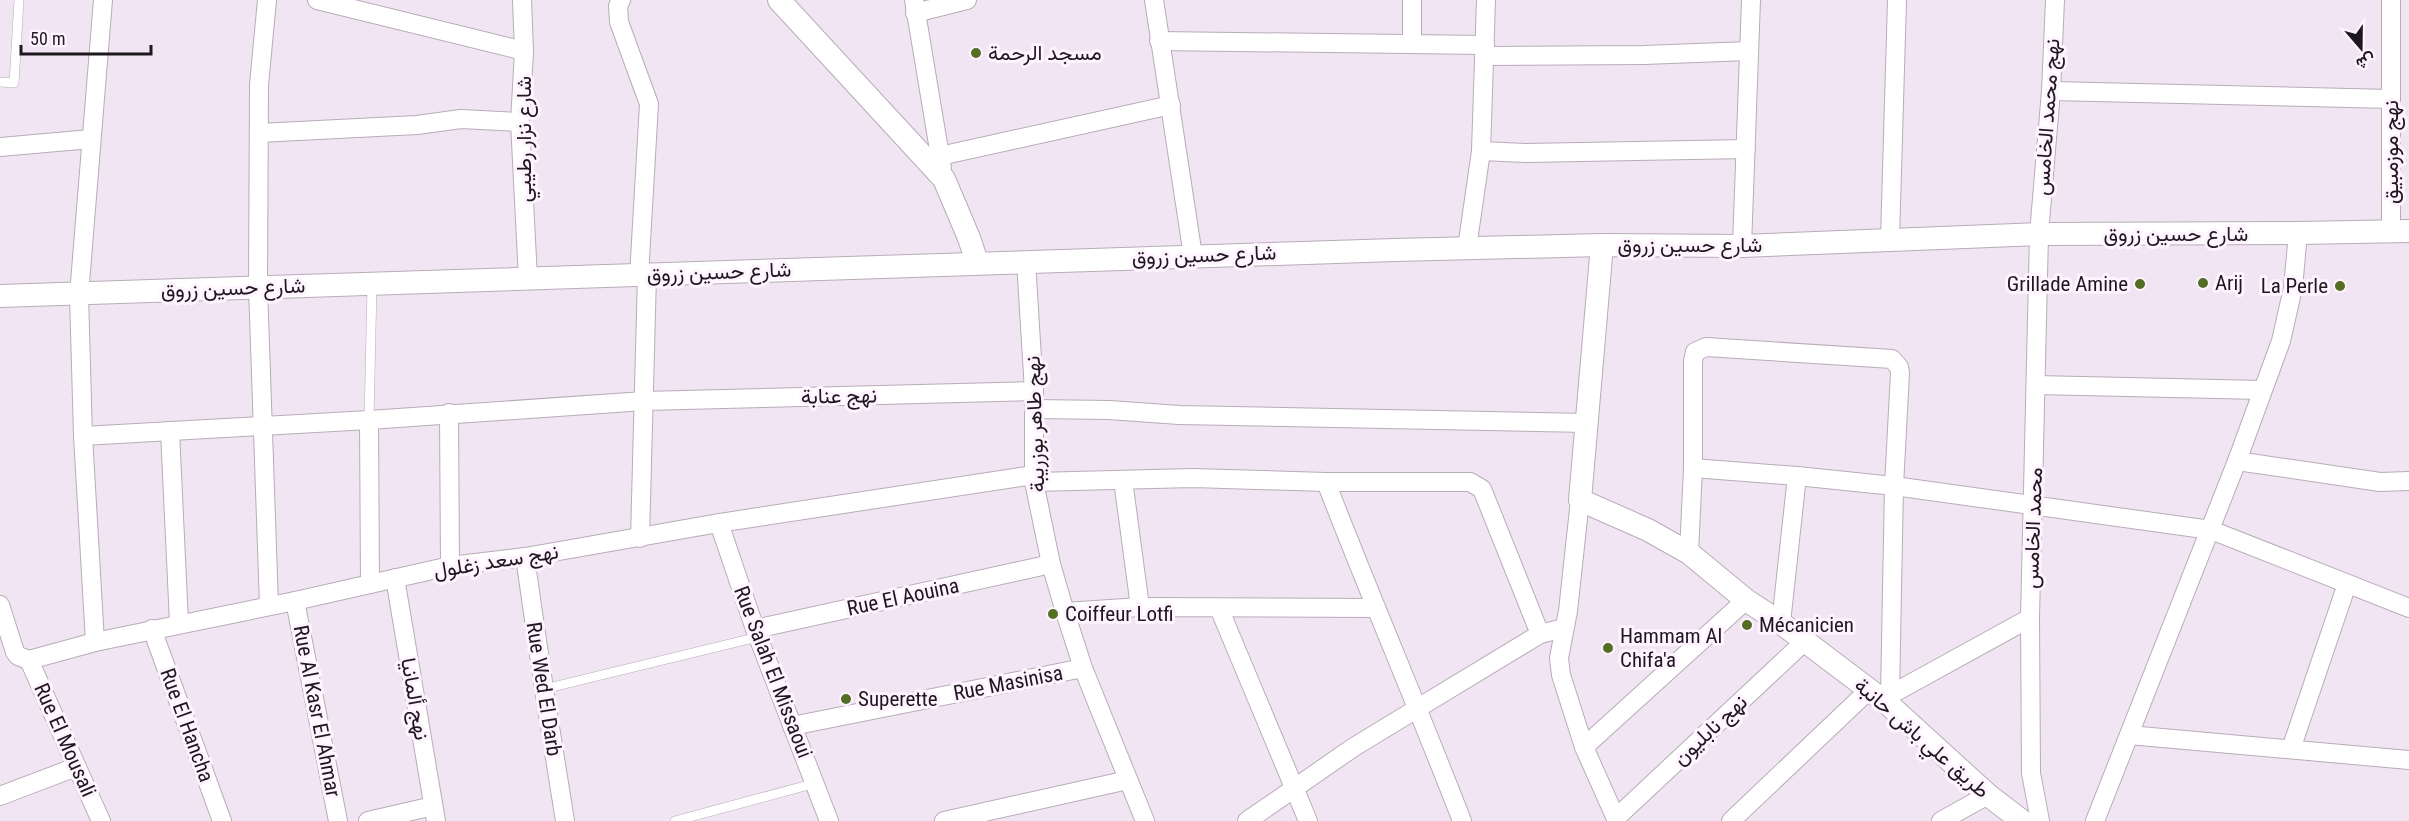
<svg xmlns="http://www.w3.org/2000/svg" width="2409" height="821" font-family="'Roboto Condensed',Vazirmatn,sans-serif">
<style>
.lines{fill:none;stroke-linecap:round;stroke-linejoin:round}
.service-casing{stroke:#b8acb9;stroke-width:10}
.minor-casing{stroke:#b8acb9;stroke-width:20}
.tertiary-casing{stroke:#b8acb9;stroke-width:24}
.service{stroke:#fff;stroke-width:9}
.minor{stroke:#fff;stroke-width:18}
.tertiary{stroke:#fff;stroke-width:22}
.poi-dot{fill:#526f23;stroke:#fef3fe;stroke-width:2}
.labels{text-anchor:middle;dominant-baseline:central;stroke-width:6;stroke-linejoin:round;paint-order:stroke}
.poi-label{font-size:21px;fill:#1c181d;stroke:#fef3fe;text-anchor:start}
.street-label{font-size:21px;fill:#1c181d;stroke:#fef3fe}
</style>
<rect width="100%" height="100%" fill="#f2e5f3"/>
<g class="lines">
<defs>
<g id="service">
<path d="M0,82L14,83L19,0"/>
<path d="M369,420L372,285"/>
<path d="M544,689L758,637"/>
<path d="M675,821L816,783"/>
</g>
<g id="minor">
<path d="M267,0L259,85L258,287L269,606"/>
<path d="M317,0L524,51"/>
<path d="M522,0L524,51L520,122L528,279"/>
<path d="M621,0L618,6L619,22L649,104L639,276"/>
<path d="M914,0L942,168"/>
<path d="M1154,0L1193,256"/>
<path d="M1412,0V44"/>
<path d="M1486,0L1481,151L1526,153L1746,149"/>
<path d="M915,13L967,0"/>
<path d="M1159,41L1485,45"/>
<path d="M1485,56L1644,55L1749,51"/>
<path d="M2051,91L2391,99"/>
<path d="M259,133L417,125L461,119L520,122"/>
<path d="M0,147L91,139"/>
<path d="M940,156L1171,105"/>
<path d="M2391,231V0"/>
<path d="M1890,239L1897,0"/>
<path d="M1742,246L1751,0"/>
<path d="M1467,248L1481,151"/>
<path d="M1026,261L1034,391V482L1051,564L1065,612L1083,668L1145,821"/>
<path d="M2036,385L2262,390"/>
<path d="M1034,409L1109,410L1179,415L1587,423"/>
<path d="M449,413L450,566"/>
<path d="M369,420L370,584"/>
<path d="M170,431L179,623"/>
<path d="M83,436L369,420L644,401L1034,391"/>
<path d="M2237,461L2380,482L2409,481"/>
<path d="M1693,468L1797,476L1894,486L2211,530L2409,608"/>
<path d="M1123,480L1140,607"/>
<path d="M1034,482L1193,478L1326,482H1470L1482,489L1540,634"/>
<path d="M1326,482C1370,596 1418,707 1462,821"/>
<path d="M1580,500L1568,611L1559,658L1561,675L1584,747L1617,821"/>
<path d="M719,523L755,629L829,821"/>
<path d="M640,538L647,275"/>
<path d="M1689,553L1693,468V361L1695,352L1706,347L1892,359L1899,367L1900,373L1894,486L1890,695L1888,704"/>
<path d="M525,557L544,689L565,821"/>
<path d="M395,578L436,821"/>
<path d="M295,601L338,821"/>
<path d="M0,605L15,652L18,656L29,660L95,642L295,601L450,566L525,557L719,523L1033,475"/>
<path d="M1219,608L1308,821"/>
<path d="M1065,612L1140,607L1375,608"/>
<path d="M1781,623L1797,476"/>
<path d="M152,629L222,821"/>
<path d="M755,629L1051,564"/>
<path d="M95,642L83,436L79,295L103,0"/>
<path d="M29,660L101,821"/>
<path d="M1890,695L2030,618"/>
<path d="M792,726L1083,668"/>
<path d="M2129,735L2409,760"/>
<path d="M1584,747L1746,600"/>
<path d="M2291,749L2347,584"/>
<path d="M0,796L76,767"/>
<path d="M1616,818L1804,642"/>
<path d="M368,821L433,806"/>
<path d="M944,821L1128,780"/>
<path d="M1247,821L1354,747L1418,708L1540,634L1564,628"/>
<path d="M1731,821L1869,690"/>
<path d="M1941,821L1988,795"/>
<path d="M2040,821L2031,773L2030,618L2039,234L2051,91L2055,0"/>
<path d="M2095,821L2237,461L2281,341L2293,288L2298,233"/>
</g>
<g id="tertiary">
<path d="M779,0L944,179L969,238L977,262"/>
<path d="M1602,245L1580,500L1648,530L1689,553L1746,600L1781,623L1888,704L1988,795L2022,821"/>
<path d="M0,296L1395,250L1602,245L1742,246L2039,234L2298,233L2409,231"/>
</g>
</defs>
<use href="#service" class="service-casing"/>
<use href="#minor" class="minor-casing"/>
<use href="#tertiary" class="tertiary-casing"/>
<use href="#service" class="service"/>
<use href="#minor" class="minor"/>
<use href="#tertiary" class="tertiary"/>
</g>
<g class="poi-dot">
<circle cx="976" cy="53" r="6"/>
<circle cx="2203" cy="283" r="6"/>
<circle cx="2140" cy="284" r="6"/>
<circle cx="2340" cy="286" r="6"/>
<circle cx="1053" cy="614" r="6"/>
<circle cx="1747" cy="625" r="6"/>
<circle cx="1608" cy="648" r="6"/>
<circle cx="846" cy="699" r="6"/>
</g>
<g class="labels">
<g class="poi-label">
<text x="988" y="53">مسجد الرحمة</text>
<text x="2215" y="283">Arij</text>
<text x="2128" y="284" text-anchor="end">Grillade Amine</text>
<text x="2328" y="286" text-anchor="end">La Perle</text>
<text x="1065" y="614">Coiffeur Lotfi</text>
<text x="1759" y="625">Mécanicien</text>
<text x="1620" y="636">Hammam Al<tspan x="1620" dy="24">Chifa'a</tspan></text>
<text x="858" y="699">Superette</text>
</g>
<g class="street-label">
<text transform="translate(2047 117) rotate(-86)">نهج محمد الخامس</text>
<text transform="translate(524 139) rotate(-90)">شارع نزار رطيبي</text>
<text transform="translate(2391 152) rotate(-90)">نهج موزمبيق</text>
<text x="2176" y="234">شارع حسين زروق</text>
<text x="1690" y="245">شارع حسين زروق</text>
<text transform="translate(1204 255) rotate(-2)">شارع حسين زروق</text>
<text transform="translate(719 272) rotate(-2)">شارع حسين زروق</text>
<text transform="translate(233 288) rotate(-2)">شارع حسين زروق</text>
<text transform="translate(839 396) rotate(-1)">نهج عنابة</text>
<text transform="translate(1035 424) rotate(-92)">نهج طاهر بوزريبة</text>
<text transform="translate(2033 528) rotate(-88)">محمد الخامس</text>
<text transform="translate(496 561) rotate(-9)">نهج سعد زغلول</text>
<text transform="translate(903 597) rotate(-12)">Rue El Aouina</text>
<text transform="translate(773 672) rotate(69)">Rue Salah El Missaoui</text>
<text transform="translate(1008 683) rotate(-11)">Rue Masinisa</text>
<text transform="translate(544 689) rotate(81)">Rue Wed El Darb</text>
<text transform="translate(415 699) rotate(80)">نهج ألمانيا</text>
<text transform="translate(317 711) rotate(79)">Rue Al Kasr El Ahmar</text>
<text transform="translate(187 725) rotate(70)">Rue El Hancha</text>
<text transform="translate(1710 730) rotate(-43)">نهج نابليون</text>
<text transform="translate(1922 738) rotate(41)">طريق علي باش حانبة</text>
<text transform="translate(65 740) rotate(66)">Rue El Mousali</text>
</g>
</g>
<g transform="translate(2361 48) rotate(160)" stroke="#fef3fe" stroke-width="4.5" paint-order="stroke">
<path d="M0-4.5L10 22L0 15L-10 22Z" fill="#1c181d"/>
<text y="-9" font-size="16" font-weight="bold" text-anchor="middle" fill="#1c181d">ش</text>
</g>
<path d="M21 45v9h130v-9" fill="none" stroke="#1c181d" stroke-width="3"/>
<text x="30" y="45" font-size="18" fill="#1c181d" stroke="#fef3fe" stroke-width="4.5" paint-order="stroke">50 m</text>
</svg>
